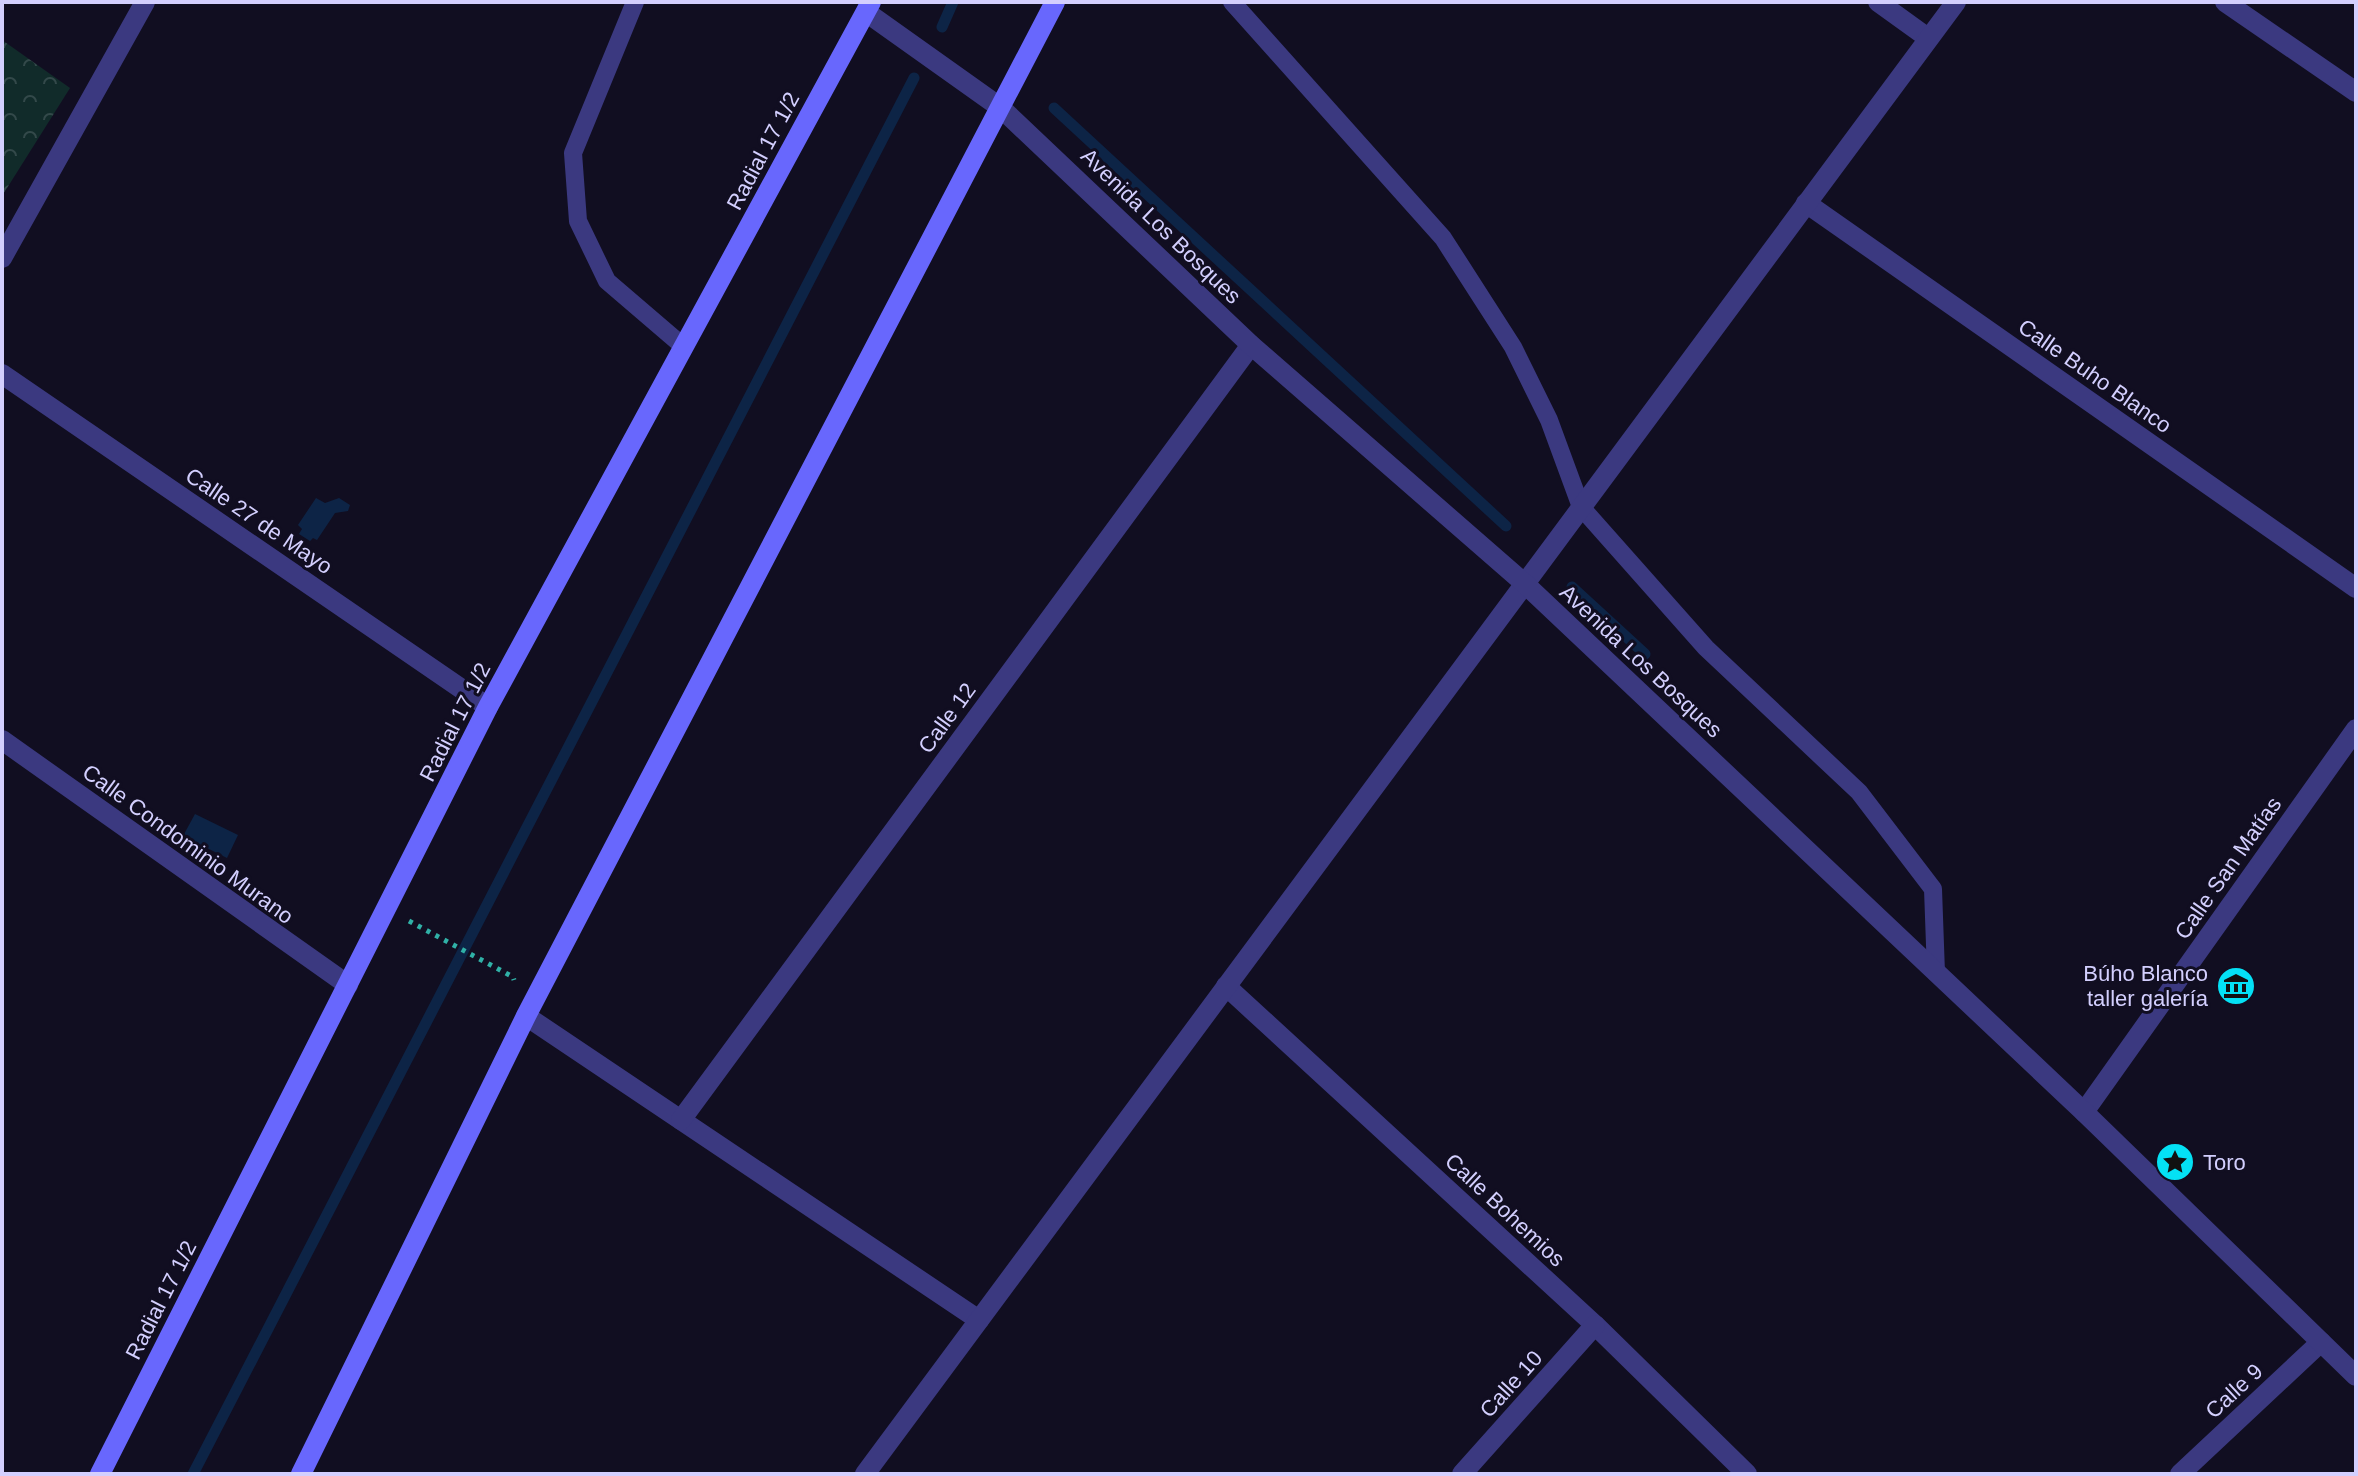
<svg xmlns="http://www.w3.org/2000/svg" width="2358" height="1476" font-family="Helvetica,sans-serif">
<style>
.park{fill:url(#park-crowns)}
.water{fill:#0d2446}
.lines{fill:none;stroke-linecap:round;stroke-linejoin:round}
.stream{stroke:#0d2446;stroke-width:11}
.path{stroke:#30b1a7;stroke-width:5;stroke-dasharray:4 6;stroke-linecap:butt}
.service{stroke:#3b3980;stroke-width:18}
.minor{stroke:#3b3980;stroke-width:20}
.tertiary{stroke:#3b3980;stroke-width:20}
.secondary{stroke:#6867fd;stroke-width:20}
.labels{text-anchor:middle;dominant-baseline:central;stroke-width:6;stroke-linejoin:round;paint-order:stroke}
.street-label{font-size:22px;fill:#d3cffe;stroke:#110e21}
.poi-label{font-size:22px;fill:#d3cffe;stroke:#110e21;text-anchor:end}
</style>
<defs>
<pattern id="park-crowns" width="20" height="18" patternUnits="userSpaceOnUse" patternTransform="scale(2)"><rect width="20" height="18" fill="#112b2a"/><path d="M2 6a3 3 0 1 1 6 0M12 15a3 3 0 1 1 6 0" fill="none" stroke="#33494a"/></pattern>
</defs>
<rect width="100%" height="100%" fill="#110e21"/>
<path class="park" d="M2,40L70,88L2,196Z"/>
<g class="water">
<path d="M316,498L325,503L339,498L350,505L348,511L335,513L317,540L313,538L310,541L299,534L302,529L298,525Z"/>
<path d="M195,814L238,835L227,858L183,836Z"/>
</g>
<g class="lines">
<g class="stream">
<path d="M942,27L953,2"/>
<path d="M1054,108L1506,526"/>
<path d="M1572,587L1645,654"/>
<path d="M193,1474L914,78"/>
</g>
<path class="path" d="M409,921L513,977L514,980"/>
<g class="service">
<path d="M635,2L573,153L578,221L607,281L684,347"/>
<path d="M1232,2L1443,238L1513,347L1549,420L1581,507L1706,648L1859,792L1933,889L1936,973"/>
</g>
<g class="minor">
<path d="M1878,2L1928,38"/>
<path d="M2225,2L2356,92"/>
<path d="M1806,203L2356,588"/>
<path d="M2,258L145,2"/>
<path d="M2,374L488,707"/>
<path d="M2,740L348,985"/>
<path d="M1226,986L1595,1325L1747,1474"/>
<path d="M526,1016L979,1320"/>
<path d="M2084,1112L2356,729"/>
<path d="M681,1120L1251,345"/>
<path d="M865,1474L1956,2"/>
<path d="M1462,1474L1595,1325"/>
<path d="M2180,1474L2321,1342"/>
</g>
<path class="tertiary" d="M866,12L1001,108L1251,345L1524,583L2084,1112L2356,1376"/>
<g class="secondary">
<path d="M100,1474L488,707L871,2"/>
<path d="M301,1474L526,1016L1055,2"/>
</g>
</g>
<defs>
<symbol id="museum-disc" viewBox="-11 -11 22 22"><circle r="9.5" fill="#04e1f5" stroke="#110e21"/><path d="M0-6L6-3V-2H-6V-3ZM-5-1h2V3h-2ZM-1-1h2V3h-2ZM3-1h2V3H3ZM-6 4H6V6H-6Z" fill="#111"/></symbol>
<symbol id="sight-disc" viewBox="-11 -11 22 22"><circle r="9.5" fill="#04e1f5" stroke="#110e21"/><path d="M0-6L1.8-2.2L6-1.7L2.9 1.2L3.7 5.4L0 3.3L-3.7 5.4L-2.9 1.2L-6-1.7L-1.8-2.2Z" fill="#111"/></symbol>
</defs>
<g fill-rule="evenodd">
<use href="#museum-disc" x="2214" y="964" width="44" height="44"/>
<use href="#sight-disc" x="2153" y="1140" width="44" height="44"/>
</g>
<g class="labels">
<g class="street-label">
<text transform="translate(763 151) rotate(-62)">Radial 17 1/2</text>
<text transform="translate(1161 226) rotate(44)">Avenida Los Bosques</text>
<text transform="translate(2095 376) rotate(35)">Calle Buho Blanco</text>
<text transform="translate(259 521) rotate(34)">Calle 27 de Mayo</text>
<text transform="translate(1641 661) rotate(43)">Avenida Los Bosques</text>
<text transform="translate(947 718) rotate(-54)">Calle 12</text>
<text transform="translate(455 722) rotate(-63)">Radial 17 1/2</text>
<text transform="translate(188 844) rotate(36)">Calle Condominio Murano</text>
<text transform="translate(2228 868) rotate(-55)">Calle San Matías</text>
<text transform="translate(1505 1210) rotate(43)">Calle Bohemios</text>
<text transform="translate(161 1300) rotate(-63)">Radial 17 1/2</text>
<text transform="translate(1511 1384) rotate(-48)">Calle 10</text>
<text transform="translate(2234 1391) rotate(-43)">Calle 9</text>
</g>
<g class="poi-label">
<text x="2208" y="973">Búho Blanco<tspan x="2208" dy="25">taller galería</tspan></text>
<text x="2203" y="1162" text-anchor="start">Toro</text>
</g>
</g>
<rect width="2358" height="1476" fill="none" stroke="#d3cffe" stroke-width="8"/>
</svg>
